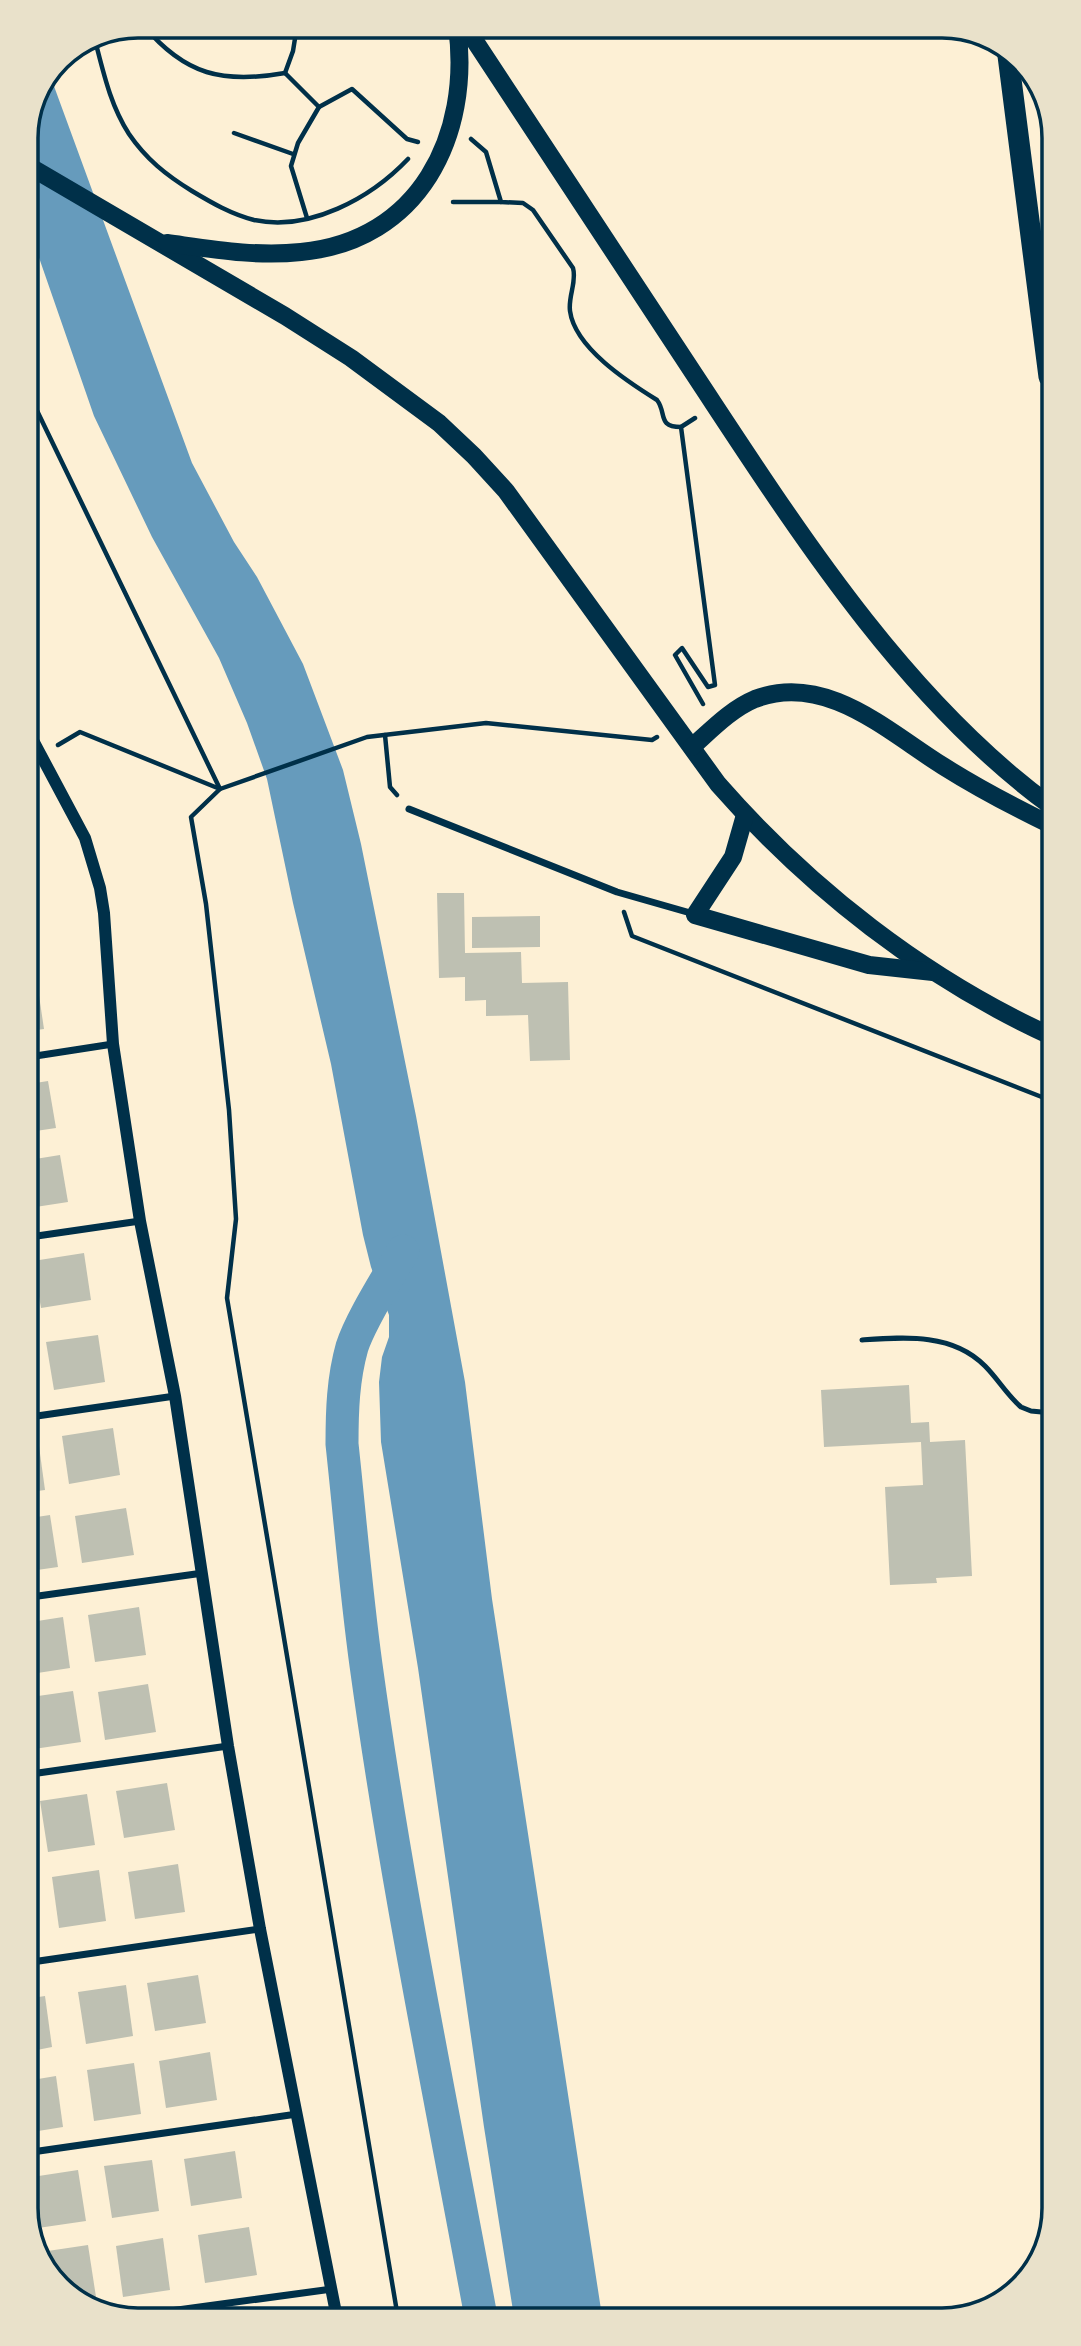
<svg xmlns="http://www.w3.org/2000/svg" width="1081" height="2346" font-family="'Roboto Serif',serif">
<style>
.water{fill:#669bbc}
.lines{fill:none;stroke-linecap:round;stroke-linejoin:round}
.canal{stroke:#669bbc;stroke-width:33}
.building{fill:#bec0b2}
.path{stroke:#003049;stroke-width:4.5}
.service{stroke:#003049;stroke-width:5}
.minor{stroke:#003049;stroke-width:7}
.tertiary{stroke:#003049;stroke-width:12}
.primary{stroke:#003049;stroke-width:18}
.motorway{stroke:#003049;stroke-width:21}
.rim{fill:none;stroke:#003049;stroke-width:3.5}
</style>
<rect width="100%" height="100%" fill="#fdf0d5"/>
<path class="water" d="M51,78L192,463L234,542L257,577L303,664L343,770L361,844L416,1116L465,1382L492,1599L602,2316L514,2317L484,2127L418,1668L381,1442L379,1382L382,1357L389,1337V1315L371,1267L363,1235L331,1064L293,903L267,779L247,723L219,658L152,537L94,416L27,223L26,132Z"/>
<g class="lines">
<path class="canal" d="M403,1251C388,1278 361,1319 352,1347C343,1379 342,1411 342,1444C350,1518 356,1592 366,1665C396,1884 441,2100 481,2317"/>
</g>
<g class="building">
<path d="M437,893H464L465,953L521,952L522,983L568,982L570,1060L530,1061L528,1015L486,1016V1000L465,1001V977L439,978Z"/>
<path d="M29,909L38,945L29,948Z"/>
<path d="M540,916V947L472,948V917Z"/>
<path d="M37,982L44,1029L29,1031V983Z"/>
<path d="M48,1081L56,1128L29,1132V1084Z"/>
<path d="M60,1155L68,1202L29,1208V1160Z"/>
<path d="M84,1253L91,1300L41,1308L33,1261Z"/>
<path d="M98,1335L105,1382L54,1390L46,1342Z"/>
<path d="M909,1385L911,1423L929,1422L930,1442L965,1440L972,1576L936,1578L937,1583L890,1585L885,1487L923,1485L921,1442L824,1447L821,1390Z"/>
<path d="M113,1428L120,1475L69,1484L62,1436Z"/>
<path d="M38,1439L45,1490L30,1492V1440Z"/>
<path d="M126,1508L134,1555L82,1563L75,1516Z"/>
<path d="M50,1515L58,1567L30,1571V1518Z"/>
<path d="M139,1607L146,1655L95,1662L88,1615Z"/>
<path d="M63,1617L70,1668L31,1674V1622Z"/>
<path d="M148,1684L156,1732L105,1740L98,1692Z"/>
<path d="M73,1691L81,1742L34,1749L31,1732V1697Z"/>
<path d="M167,1783L175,1830L124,1838L116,1791Z"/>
<path d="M87,1794L95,1845L48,1852L40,1801Z"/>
<path d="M178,1864L185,1912L135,1919L128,1872Z"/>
<path d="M99,1870L106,1921L59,1928L52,1877Z"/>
<path d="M198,1975L206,2023L155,2031L147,1983Z"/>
<path d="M126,1985L133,2036L86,2044L78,1992Z"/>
<path d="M45,1996L52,2047L32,2051V1998Z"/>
<path d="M210,2052L217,2100L166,2108L159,2061Z"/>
<path d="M134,2063L141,2114L94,2121L87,2070Z"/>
<path d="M56,2076L63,2127L32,2132V2080Z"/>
<path d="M235,2151L242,2198L191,2206L184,2159Z"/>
<path d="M152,2160L159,2211L112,2218L104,2166Z"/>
<path d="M78,2170L86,2221L38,2228L32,2177Z"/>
<path d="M249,2227L257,2275L205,2283L198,2235Z"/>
<path d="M163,2238L170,2290L123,2297L116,2246Z"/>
<path d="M88,2245L96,2297L77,2299L71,2297L41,2252Z"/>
</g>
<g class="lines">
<g class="path">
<path d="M144,26C185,75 223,84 285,73"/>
<path d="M96,44C104,75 111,106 129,134C146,159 166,175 192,191C212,203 231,214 254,220C309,232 371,198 408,159"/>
<path d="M285,73L319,107L352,89L407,139L418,142"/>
<path d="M285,73L293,51L297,26"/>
<path d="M234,133L293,154"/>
<path d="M471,139L486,152L501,202L523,203L533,210L573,268C577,282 568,296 570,311C575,348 628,382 657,400C667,413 657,427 681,427"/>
<path d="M453,202H501"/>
<path d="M307,218L291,166L298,143L319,107"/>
<path d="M27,390L220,789L367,737L486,723L652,740L657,737"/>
<path d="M695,418L681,427L715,685L708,687L682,648L675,655L703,704"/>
<path d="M385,735L390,787L397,795"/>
<path d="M58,745L80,732L220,789L191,817L206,904L229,1110L236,1219L227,1298L398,2318"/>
<path d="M624,912L632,936L1052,1101"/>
</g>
<path class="service" d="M862,1340C905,1337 953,1333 985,1366C998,1379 1007,1395 1021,1407L1031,1411L1052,1413"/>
<g class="minor">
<path d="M409,809L617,892L694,914"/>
<path d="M29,1057L113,1044"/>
<path d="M30,1237L140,1221"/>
<path d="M30,1417L175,1396"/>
<path d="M31,1597L203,1573"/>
<path d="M31,1774L228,1746"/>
<path d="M32,1962L260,1929"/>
<path d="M32,2152L297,2114"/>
<path d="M126,2317L332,2289"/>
</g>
<path class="tertiary" d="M28,731L85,838L100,888L104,913L113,1044L140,1221L175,1396L228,1746L260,1929L337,2318"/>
<g class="primary">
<path d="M465,26C543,144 620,262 698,380C797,530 904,699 1051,806"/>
<path d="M27,165L285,316L351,358L439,423L474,456L506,491L718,784C810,889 924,978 1051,1036"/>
<path d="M167,243C211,249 256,257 301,252C419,241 472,136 457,26"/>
<path d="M692,747C711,730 731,709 755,699C826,672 888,732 943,766C978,788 1014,807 1051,825"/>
<path d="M745,815L733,857L695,915L869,965L933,972"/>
</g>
<path class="motorway" d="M1007,48L1049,377"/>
</g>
<path d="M0 0H1081V2346H0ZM138 38H942A100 100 0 0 1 1042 138V2208A100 100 0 0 1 942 2308H138A100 100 0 0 1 38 2208V138A100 100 0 0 1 138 38Z" fill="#e9e1ca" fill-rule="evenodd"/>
<path class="rim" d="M138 38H942A100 100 0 0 1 1042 138V2208A100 100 0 0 1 942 2308H138A100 100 0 0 1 38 2208V138A100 100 0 0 1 138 38Z"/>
</svg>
